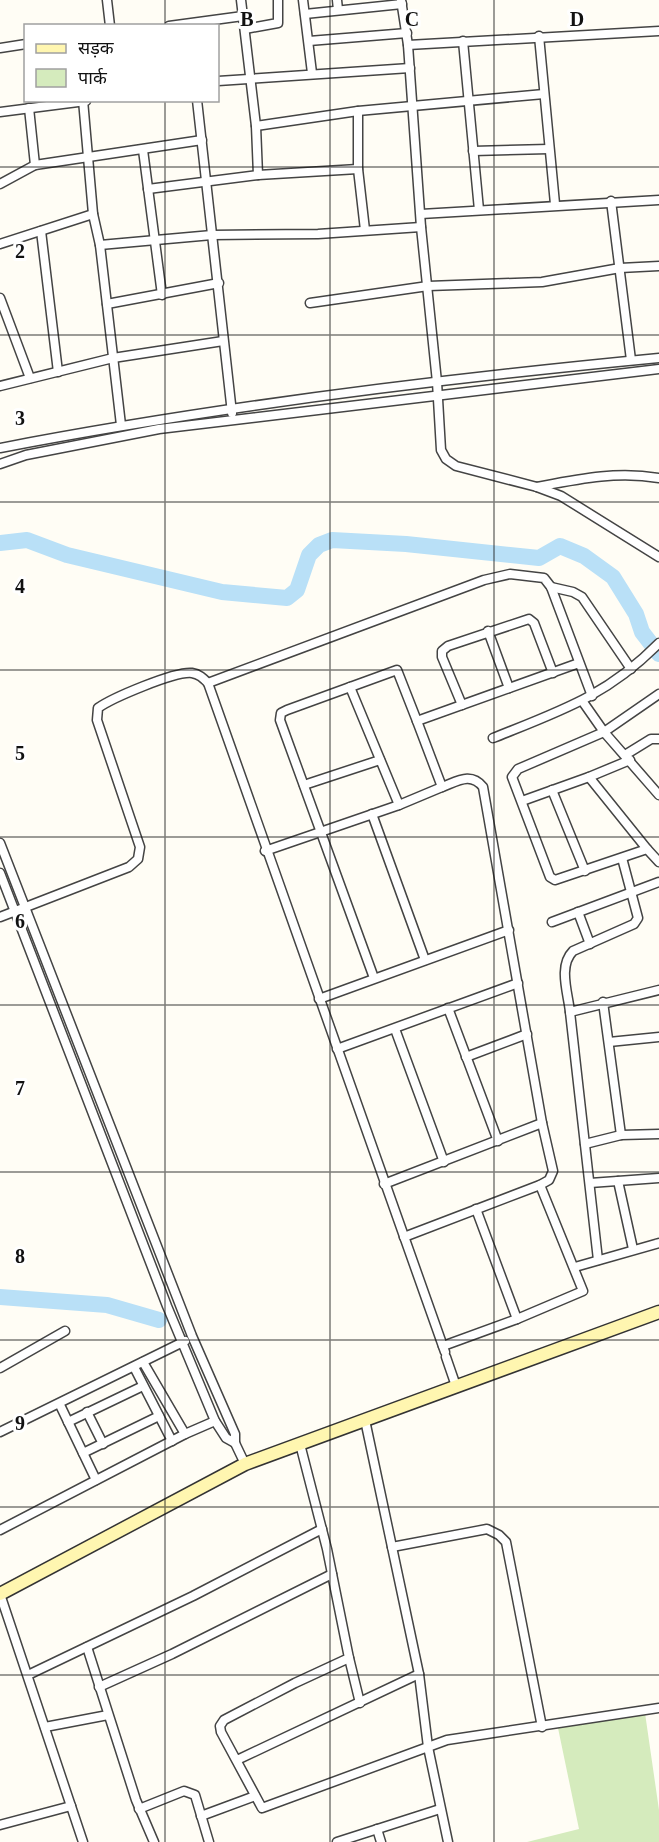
<svg xmlns="http://www.w3.org/2000/svg" width="659" height="1842" font-family="'Times New Roman','Noto Sans Devanagari',serif">
<style>
.green{fill:#d5ebbd}
.lines{fill:none;stroke-linecap:round;stroke-linejoin:round}
.river{stroke:#b9e0f7;stroke-width:16}
.street-casing{stroke:#444;stroke-width:11}
.secondary-casing{stroke:#333;stroke-width:15}
.street{stroke:#fff;stroke-width:8}
.secondary{stroke:#fff6b0;stroke-width:12}
.grid{fill:none;stroke:#111;stroke-width:1.5;stroke-opacity:0.55}
.grid-label{font-size:20px;text-anchor:middle;font-weight:bold;fill:#111;stroke:#fff;stroke-width:6;stroke-linejoin:round;paint-order:stroke}
</style>
<rect width="100%" height="100%" fill="#fffdf5"/>
<path class="green" d="M645,1713L659,1810V1842H527L579,1829L558,1728Z"/>
<g class="lines">
<g class="river">
<path d="M0,543L27,540L67,555L222,592L287,598L297,590L309,555L319,545L332,540L406,544L539,558L560,546L584,556L613,577L636,614L642,632L659,654"/>
<path d="M0,1297L107,1305L159,1320"/>
</g>
<defs>
<g id="street">
<path d="M107,0L110,26"/>
<path d="M241,0L256,126L258,175"/>
<path d="M303,0L312,73"/>
<path d="M337,0L338,10"/>
<path d="M401,0L408,45L421,227L437,382L441,450L446,459L456,466L537,487L561,496L659,557"/>
<path d="M305,14L402,4"/>
<path d="M169,26L243,16"/>
<path d="M245,29L278,23V0"/>
<path d="M539,36L555,204"/>
<path d="M309,41L407,33"/>
<path d="M463,41L479,210"/>
<path d="M408,45L659,31"/>
<path d="M0,48L26,44"/>
<path d="M218,81L410,68"/>
<path d="M83,100L93,214"/>
<path d="M197,100L232,413"/>
<path d="M29,108L35,165"/>
<path d="M358,111V169L365,230"/>
<path d="M0,112L86,101"/>
<path d="M256,126L358,111L544,94"/>
<path d="M143,150L162,295"/>
<path d="M473,151L549,149"/>
<path d="M0,184L35,165L202,140"/>
<path d="M148,189L258,175L358,169"/>
<path d="M611,201L631,360"/>
<path d="M421,214L659,200"/>
<path d="M41,231L58,372"/>
<path d="M0,244L93,214L100,245L212,235L318,234L421,227"/>
<path d="M100,245L121,425"/>
<path d="M0,298L30,378"/>
<path d="M310,303L428,286L542,282L620,268L659,266"/>
<path d="M107,304L219,283"/>
<path d="M0,386L113,358L223,341"/>
<path d="M0,448C218,406 439,379 659,358"/>
<path d="M0,464L26,455L159,429L659,369"/>
<path d="M537,487C579,479 616,471 659,478"/>
<path d="M551,587L573,592L582,597L631,669"/>
<path d="M488,631L509,688"/>
<path d="M350,687L399,805"/>
<path d="M659,694L604,732L518,769L512,777L550,877L555,880L647,849L659,862"/>
<path d="M583,702L604,732L659,795"/>
<path d="M462,705L442,657V651L448,646L529,619L534,623L553,673"/>
<path d="M493,738C560,711 607,696 659,643"/>
<path d="M625,755L651,739H659"/>
<path d="M630,760L589,777L647,849"/>
<path d="M304,785L380,760"/>
<path d="M552,790L585,871"/>
<path d="M522,801L589,777"/>
<path d="M372,814L425,960"/>
<path d="M0,843L192,1336L235,1434V1443L245,1464"/>
<path d="M265,851L399,805L442,787"/>
<path d="M622,858L638,918L634,924L573,951C558,966 568,993 570,1012L659,990"/>
<path d="M0,873L167,1306L215,1421L226,1438L235,1443"/>
<path d="M578,912L590,944"/>
<path d="M0,917L129,867L138,859L140,847L97,720L98,708C112,698 175,671 192,673C199,674 203,678 208,683"/>
<path d="M552,922L659,882"/>
<path d="M374,978L280,720L281,713L287,710L397,670L417,721"/>
<path d="M319,999L509,930"/>
<path d="M603,1002L621,1135"/>
<path d="M448,1008L498,1141"/>
<path d="M570,1012L598,1260"/>
<path d="M395,1029L444,1162"/>
<path d="M609,1042L659,1037"/>
<path d="M337,1049L518,983"/>
<path d="M466,1057L527,1034"/>
<path d="M585,1144L621,1135L659,1134"/>
<path d="M618,1181L633,1249"/>
<path d="M590,1183L659,1178"/>
<path d="M384,1184L542,1123"/>
<path d="M476,1209L517,1319L583,1291L540,1185"/>
<path d="M404,1237L540,1185L549,1180L553,1171L542,1123L483,787C471,772 458,781 442,787L417,721L579,663"/>
<path d="M575,1267L659,1243"/>
<path d="M443,1346L517,1319"/>
<path d="M445,1352L208,683L484,580L510,574L544,578L551,587L592,696"/>
<path d="M446,1357L456,1386"/>
<path d="M143,1362L185,1434"/>
<path d="M134,1367L172,1441"/>
<path d="M0,1368L65,1331"/>
<path d="M60,1405L96,1480"/>
<path d="M87,1412L103,1444"/>
<path d="M365,1420L419,1674L428,1747L448,1842"/>
<path d="M68,1422L143,1386"/>
<path d="M0,1432L185,1341"/>
<path d="M300,1444L327,1549L349,1658L295,1683L224,1720L220,1726L221,1732L262,1808L447,1740L659,1708"/>
<path d="M83,1453L159,1416"/>
<path d="M0,1530L185,1434L215,1421"/>
<path d="M392,1547L487,1529L499,1535L506,1542L542,1727"/>
<path d="M0,1594L83,1842"/>
<path d="M87,1647L136,1800L154,1842"/>
<path d="M349,1658L360,1703"/>
<path d="M28,1675L193,1596L322,1529"/>
<path d="M99,1687L172,1654L332,1574"/>
<path d="M45,1727L108,1715"/>
<path d="M237,1760L419,1674"/>
<path d="M139,1809L184,1791L195,1795L209,1842"/>
<path d="M201,1816L255,1796"/>
<path d="M0,1825L71,1806"/>
<path d="M377,1829L381,1842"/>
<path d="M337,1842L440,1809"/>
</g>
<path id="secondary" d="M0,1594L245,1464L659,1312"/>
</defs>
<use href="#street" class="street-casing"/>
<use href="#secondary" class="secondary-casing"/>
<use href="#street" class="street"/>
<use href="#secondary" class="secondary"/>
</g>
<path class="grid" d="M165,0V26M330,0V1842M494,0V1842M165,100V1842M0,167H659M0,335H659M0,502H659M0,670H659M0,837H659M0,1005H659M0,1172H659M0,1340H659M0,1507H659M0,1675H659"/>
<g class="grid-label">
<text x="247" y="26">B</text>
<text x="412" y="26">C</text>
<text x="577" y="26">D</text>
<text x="20" y="258">2</text>
<text x="20" y="425">3</text>
<text x="20" y="593">4</text>
<text x="20" y="760">5</text>
<text x="20" y="928">6</text>
<text x="20" y="1095">7</text>
<text x="20" y="1263">8</text>
<text x="20" y="1430">9</text>
</g>
<rect x="24" y="24" width="195" height="78" fill="#ffffff" stroke="#a0a0a0" stroke-width="1.5"/>
<rect x="36" y="44" width="30" height="9" fill="#fff6b0" stroke="#a0a0a0" stroke-width="1.5"/>
<text x="78" y="54" font-size="18" fill="#111111">सड़क</text>
<rect x="36" y="69" width="30" height="18" fill="#d5ebbd" stroke="#a0a0a0" stroke-width="1.5"/>
<text x="78" y="84" font-size="18" fill="#111111">पार्क</text>
</svg>
